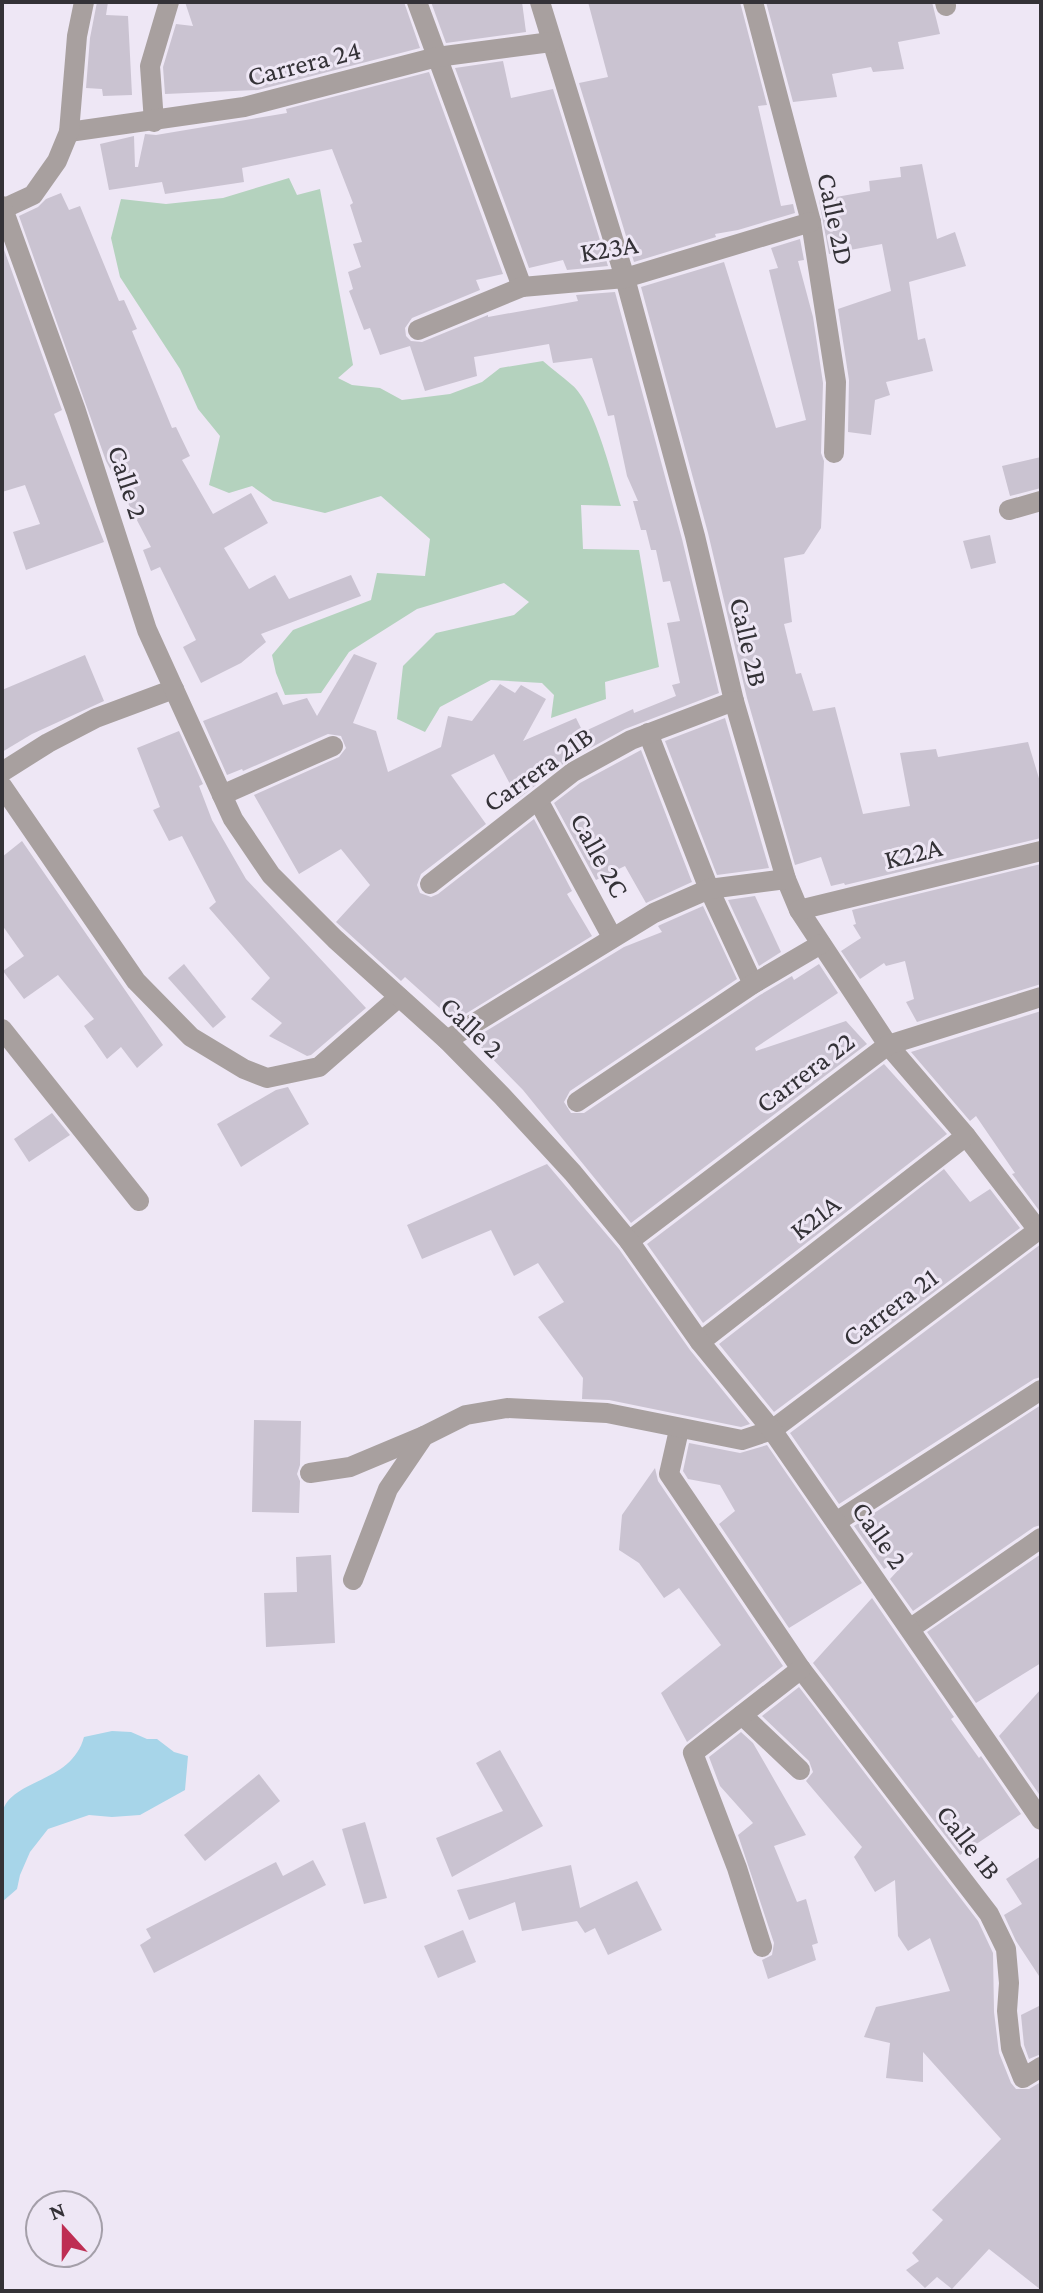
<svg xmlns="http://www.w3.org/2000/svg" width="1043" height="2293" font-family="'Crimson Pro',serif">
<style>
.green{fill:#b4d2be}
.water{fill:#a7d5e9}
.building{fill:#cac3d1}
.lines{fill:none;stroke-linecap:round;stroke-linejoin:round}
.minor{stroke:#a8a09f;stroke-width:20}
.tertiary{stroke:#a8a09f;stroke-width:20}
.labels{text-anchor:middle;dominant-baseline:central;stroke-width:6;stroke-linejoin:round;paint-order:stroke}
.street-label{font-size:28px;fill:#343237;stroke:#eee7f5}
</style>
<rect width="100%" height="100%" fill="#eee7f5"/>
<path class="green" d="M289,178L297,195L320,189L353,365L338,378L352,385L380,388L402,400L450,394L482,382L500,368L543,361C553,370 562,376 572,385C594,403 612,476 621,506L581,505L583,549L639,550L659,667L605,682L606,699L551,718L554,695L542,683L491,680L440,707L425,732L397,719L403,666L436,633L514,615L529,602L504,583L417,609L349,652L321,693L285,695L276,673L272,655L293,630L371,600L377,573L425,576L430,539L381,496L325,513L273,501L252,486L229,493L209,485L220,436L198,409L180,369L120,277L111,238L121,199L166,204L223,198Z"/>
<path class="water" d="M112,1731L131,1732L147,1739H157L174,1752L188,1756L185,1790L140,1815L112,1817L89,1815L48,1829L30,1852L20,1875L17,1889L2,1902C2,1878 0,1835 2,1814C9,1778 71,1785 84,1737Z"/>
<g class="building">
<path d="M97,2H108L106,15L128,16L132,95L103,96L102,89L86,88L90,38Z"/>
<path d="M185,2H404L420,48L258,90L165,94L163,67L176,24L193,26Z"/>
<path d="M431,2H522L526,32L446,43Z"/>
<path d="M588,2H740L767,105L758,106L781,206L793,204L795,213L738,230L715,234L716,237L634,262L579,83L608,77Z"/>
<path d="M766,2H932L940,34L898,42L904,69L873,72L871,67L832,74L837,97L793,102Z"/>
<path d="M503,61L511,98L553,89L608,266L567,270L563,260L529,268L455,68Z"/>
<path d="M429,72L503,274L476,280L480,290L412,318L405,328L406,336L411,341L422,342L488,315V317L578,301L576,295L615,292L682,539L719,693L625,729L567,761L518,799L494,754L451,775L486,824L421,874L417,885L420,893L431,897L438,894L534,819L572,891L567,894L592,936L454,1021L405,977L401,981L336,922L370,885L341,849L299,874L254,795L339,757L346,748L341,736L328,734L243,771L242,769L227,775L203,721L277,692L283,705L307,698L317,716L354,654L377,663L353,723L376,731L388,772L441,747L448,716L472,721L500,684L515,693L521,685L546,699L523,741L576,718L583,732L633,709L634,713L676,696L672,685L680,683L667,623L680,621L670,581L663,582L656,550H651L646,530H641L633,501H638L627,476L614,415L608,416L592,358L553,363L549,344L474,357L477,376L425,391L410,346L380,355L370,328L364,330L349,291L353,289L348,272L361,267L353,244L362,242L350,205L353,203L332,149L242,168L244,182L165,194L162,182L109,190L100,144L134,136L135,167H138L145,134L156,135L287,113L286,109Z"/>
<path d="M922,164L937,239L955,232L966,266L909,282L918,340L925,338L933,371L886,382L890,395L875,400L871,435L848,432L849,380L838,309L891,291L882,244L829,254L819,200L870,191L869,181L901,177L900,167Z"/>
<path d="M61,193L69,210L80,206L119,301L124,300L137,329L132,331L172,428L176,427L190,456L182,460L213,514L251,493L268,523L224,548L249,589L275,575L289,599L351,575L361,596L261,634L266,642L241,663L201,683L183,647L196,640L160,567L151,571L143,550L151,547L106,461L19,216L38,207L46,199Z"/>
<path d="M800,239L804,260L798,261L813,317L823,383L821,453L824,461L821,528L804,554L784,558L792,622L784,624L796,674L801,673L813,711L835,707L863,814L910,806L900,753L936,749L938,757L1028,742L1041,785V838L845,885L844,883L831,886L821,857L795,865L747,698L708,533L641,287L724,262L776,428L806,420L769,270L778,268L771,248Z"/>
<path d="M2,244L62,410L54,414L104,542L26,570L13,532L40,524L25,485L2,492Z"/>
<path d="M1041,457V488L1010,496L1002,466Z"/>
<path d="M990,535L996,563L971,569L963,541Z"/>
<path d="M85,655L104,701L32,734L2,752V690Z"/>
<path d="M725,718L769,868L717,875L665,741Z"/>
<path d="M179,731L203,784L199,786L212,820L246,879L366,1008L311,1055L307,1056L269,1036L282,1023L251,999L270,978L209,908L216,902L182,836L169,841L153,810L160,807L137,748Z"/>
<path d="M641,750L692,882L646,903L625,866L596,880L554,803L580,783Z"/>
<path d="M22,841L163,1045L137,1068L121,1047L107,1059L84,1026L94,1019L58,975L24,999L3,971L24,956L2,925V857Z"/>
<path d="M1041,864V984L917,1022L906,1002L914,999L905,961L886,966L884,963L860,979L841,951L861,938L853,925L856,924L852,910Z"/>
<path d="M755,896L781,952L759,966L728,900Z"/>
<path d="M703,906L737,979L570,1091L564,1102L571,1113H584L760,995L792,976L794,980L819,964L838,993L755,1048L756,1051L846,1021L867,1044L631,1223L523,1090L473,1039L624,947L662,932L658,926L660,925Z"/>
<path d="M184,964L226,1017L213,1028L168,978Z"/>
<path d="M1041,1011V1213L1012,1174L1015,1173L976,1116L970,1121L911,1052Z"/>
<path d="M884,1064L947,1134L703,1323L647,1244Z"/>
<path d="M288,1087L309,1124L241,1167L217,1124L276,1090Z"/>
<path d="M52,1113L70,1135L29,1162L14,1139Z"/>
<path d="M547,1164L619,1249L690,1350L750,1424L741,1427L609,1400L582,1399L583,1378L538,1317L564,1302L538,1263L514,1276L491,1230L422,1259L407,1225Z"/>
<path d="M944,1169L970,1202L990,1189L1020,1228L774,1412L719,1344Z"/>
<path d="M1041,1244V1377L1034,1379L839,1504L790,1433Z"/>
<path d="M1041,1405V1525L1034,1527L913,1611L890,1579L913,1554L912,1552L884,1569L854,1526Z"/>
<path d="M254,1420L301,1421L300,1465L297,1474L300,1481L299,1513L252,1512Z"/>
<path d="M689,1443L740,1453L767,1445L862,1583L789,1628L719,1524L735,1511L720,1485L688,1479L683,1471Z"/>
<path d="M655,1468L658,1481L783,1666L687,1742L661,1693L721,1645L679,1588L664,1598L639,1563L619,1550L622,1515Z"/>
<path d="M1041,1554V1663L976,1703L927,1632Z"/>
<path d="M331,1555L335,1643L266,1647L264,1593L297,1592L296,1557Z"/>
<path d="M872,1598L954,1717L951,1719L979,1758L981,1756L1021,1814L960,1855L813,1663Z"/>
<path d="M799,1687L978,1921L993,1953L994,2012L999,2053L1011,2083L1016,2089H1029L1041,2082V2290L989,2249L952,2289L937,2277L925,2288L906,2270L919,2261L912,2253L943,2220L932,2210L1001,2139L923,2052V2082L886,2078L890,2043L864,2037L876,2007L950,1991L930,1938L908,1951L898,1936L895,1880L875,1892L854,1857L862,1847L806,1781L813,1772L809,1761L762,1716Z"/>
<path d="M1041,1689V1797L999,1736Z"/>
<path d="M741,1732L753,1743L806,1835L774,1846L797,1902L806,1899L818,1943L812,1945L816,1960L768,1979L762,1960L772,1955L774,1943L738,1835L753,1823L720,1786L709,1757Z"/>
<path d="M500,1750L543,1826L452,1877L436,1838L503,1811L476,1763Z"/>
<path d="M259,1774L280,1801L205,1861L184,1835Z"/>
<path d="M365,1822L387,1898L364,1904L342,1829Z"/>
<path d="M1041,1856V1979L1016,1941L1004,1915L1022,1904L1006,1879Z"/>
<path d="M313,1860L326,1885L154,1973L140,1945L151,1938L146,1929L276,1862L283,1876Z"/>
<path d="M571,1865L580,1908L637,1881L662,1930L608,1955L595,1928L585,1933L577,1921L522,1931L515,1902L469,1920L457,1890Z"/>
<path d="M463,1930L476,1962L438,1978L424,1946Z"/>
<path d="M1041,2005V2054L1029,2059L1024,2045L1021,2015Z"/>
</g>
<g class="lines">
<g class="minor">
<path d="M417,2L522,287"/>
<path d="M540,2L625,278L695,536L734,701L786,879L799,910L888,1045L966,1136L1038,1230"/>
<path d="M753,2L811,222L836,382L834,453"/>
<path d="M945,2L946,6"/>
<path d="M154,122L150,66L169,2"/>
<path d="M69,132L244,107L437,57L551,42"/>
<path d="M3,209L33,195L57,161L69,132L77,36L84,2"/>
<path d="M418,330L522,287L625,278L811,222"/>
<path d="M1009,510L1041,501"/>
<path d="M648,733L709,889L753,984"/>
<path d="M2,772L48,743L96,718L174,689"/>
<path d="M2,786L136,981L191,1037L244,1069L267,1078L319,1067L399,997"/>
<path d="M222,795L333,746"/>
<path d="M538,800L612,937"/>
<path d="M430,884L573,772L631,740L734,701"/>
<path d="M799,910L1041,851"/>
<path d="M2,1029L139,1201"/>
<path d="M447,1040L654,913L709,889L786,879"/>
<path d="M577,1102L753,984L821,944"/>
<path d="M629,1241L888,1045L1041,997"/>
<path d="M700,1342L966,1136"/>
<path d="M679,1430L669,1474L801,1669L989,1914L1006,1949L1009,1983L1007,2011L1011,2048L1023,2078L1041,2067"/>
<path d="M310,1473L350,1467L424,1436"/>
<path d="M836,1522L1041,1390"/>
<path d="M353,1580L388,1489L424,1436L466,1415L507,1408L607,1413L742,1440L772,1430L1041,1228"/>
<path d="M911,1628L1041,1538"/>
<path d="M742,1715L800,1770"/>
<path d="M762,1947L737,1868L693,1753L801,1669"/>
</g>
<path class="tertiary" d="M2,206L76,411L147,630L233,819L271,875L335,939L447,1040L502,1096L573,1173L629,1241L700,1342L772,1430L1041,1820"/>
</g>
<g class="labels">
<g class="street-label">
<text transform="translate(304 63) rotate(-14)">Carrera 24</text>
<text transform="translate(836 219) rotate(78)">Calle 2D</text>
<text transform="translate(609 248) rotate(-9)">K23A</text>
<text transform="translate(128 482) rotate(72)">Calle 2</text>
<text transform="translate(749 642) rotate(77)">Calle 2B</text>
<text transform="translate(538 769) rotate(-35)">Carrera 21B</text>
<text transform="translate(913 853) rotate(-14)">K22A</text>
<text transform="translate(600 855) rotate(61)">Calle 2C</text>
<text transform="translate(472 1027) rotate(44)">Calle 2</text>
<text transform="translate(805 1072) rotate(-37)">Carrera 22</text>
<text transform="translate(815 1217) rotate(-38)">K21A</text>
<text transform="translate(890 1307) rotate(-37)">Carrera 21</text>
<text transform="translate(880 1535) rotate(55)">Calle 2</text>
<text transform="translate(969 1842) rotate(52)">Calle 1B</text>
</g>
</g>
<rect width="1043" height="2293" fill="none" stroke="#343237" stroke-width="8"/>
<g transform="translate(64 2229) rotate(339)"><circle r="38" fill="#eee7f5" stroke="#a49fa9" stroke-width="2"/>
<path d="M0-6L14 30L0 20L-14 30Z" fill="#be2e53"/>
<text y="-12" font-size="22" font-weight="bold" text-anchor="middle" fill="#343237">N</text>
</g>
</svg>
